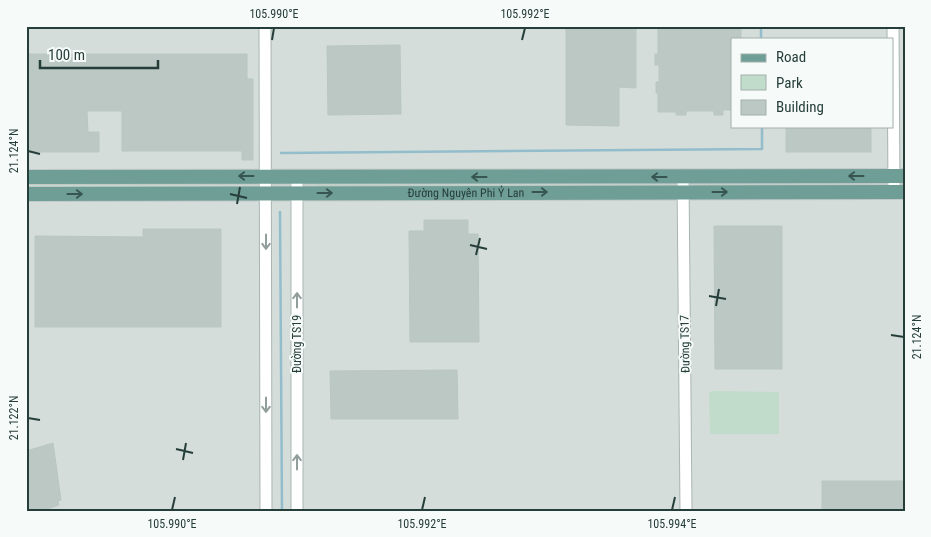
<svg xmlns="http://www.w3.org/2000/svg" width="931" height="537" font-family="'Roboto Condensed',sans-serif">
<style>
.built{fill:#d4ddda;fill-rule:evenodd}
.green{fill:#c1dccb}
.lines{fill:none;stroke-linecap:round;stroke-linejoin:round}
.stream{stroke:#94bdcc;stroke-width:2.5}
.building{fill:#bbc8c4;stroke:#b9c6c2}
.minor-casing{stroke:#a9b5b2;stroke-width:13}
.major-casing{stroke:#c2c9c8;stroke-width:16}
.minor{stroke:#fff;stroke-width:11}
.major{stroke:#6f9e97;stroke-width:14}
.oneway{stroke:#385651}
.oneway2{stroke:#929e9c}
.ticks{fill:none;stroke:#263e3a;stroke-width:2}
.labels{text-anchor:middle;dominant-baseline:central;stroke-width:4;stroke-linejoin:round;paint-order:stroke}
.street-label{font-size:12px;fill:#263e3a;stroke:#f6faf8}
.neatline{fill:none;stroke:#263e3a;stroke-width:2}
.ticks-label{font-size:12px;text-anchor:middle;fill:#263e3a}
</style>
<rect width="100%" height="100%" fill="#e6edeb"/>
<path class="built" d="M26,26H905V511H26ZM732,39H892V126H732Z"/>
<g class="green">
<path d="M26,181L249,183L248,185L26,187Z"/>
<path d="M313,182H672V184L668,186H316Z"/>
<path d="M699,183H877L878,184L877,186H699Z"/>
<path d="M712,391L779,392V434H710L709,393Z"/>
</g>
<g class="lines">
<g class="stream">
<path d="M761,26V39"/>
<path d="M281,153L762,149V126"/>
<path d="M280,212L282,511"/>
</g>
</g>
<g class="building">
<path d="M566,26H636V88L619,87V126L566,125Z"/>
<path d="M658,26H741V39H732V110H723V115H714V111H686V115H676V112H658V93H656V82H659V65H655V54H658Z"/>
<path d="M400,45L401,114L328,115L327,46Z"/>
<path d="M26,54H247V79H253V160H242V151H122V111H87L88,132H99V152H26Z"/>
<rect x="786" y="126" width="85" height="26"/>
<path d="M424,220H468V234H478L479,342H410L409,231H424Z"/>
<path d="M714,226H782V369H715Z"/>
<path d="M143,229H221V327H35V236L143,237Z"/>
<path d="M457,370L458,419H331L330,371Z"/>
<path d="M53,443L61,500L58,501L59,505L41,511H26V451Z"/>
<rect x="822" y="481" width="83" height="30"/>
</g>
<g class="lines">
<defs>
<g id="minor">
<path d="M265,26L266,511"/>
<path d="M893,26L894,192"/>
<path d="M297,176V511"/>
<path d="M683,177L686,511"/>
</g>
<g id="major">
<path d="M26,177L905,176"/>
<path id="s1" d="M26,194L905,192"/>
</g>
</defs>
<use href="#minor" class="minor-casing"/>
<use href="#major" class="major-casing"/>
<use href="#minor" class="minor"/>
<use href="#major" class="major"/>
</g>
<defs><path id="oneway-shaft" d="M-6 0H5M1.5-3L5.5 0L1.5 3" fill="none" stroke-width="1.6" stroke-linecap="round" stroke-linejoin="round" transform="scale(1.25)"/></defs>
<g class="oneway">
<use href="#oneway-shaft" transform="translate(246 176) rotate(180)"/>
<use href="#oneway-shaft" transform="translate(856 176) rotate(180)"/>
<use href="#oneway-shaft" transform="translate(479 177) rotate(-180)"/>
<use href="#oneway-shaft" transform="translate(659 177) rotate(180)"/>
<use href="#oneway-shaft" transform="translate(540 192)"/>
<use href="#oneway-shaft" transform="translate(720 192)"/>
<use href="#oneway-shaft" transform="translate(325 193)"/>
<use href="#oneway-shaft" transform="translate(75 194)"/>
</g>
<g class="oneway2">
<use href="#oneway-shaft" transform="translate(266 242) rotate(90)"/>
<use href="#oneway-shaft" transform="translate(297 300) rotate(-90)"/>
<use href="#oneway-shaft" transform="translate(266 405) rotate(90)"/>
<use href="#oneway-shaft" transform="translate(297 462) rotate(-90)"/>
</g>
<path class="ticks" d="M272,40L274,28M522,40L525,28M28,151L40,154M230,194L247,198M237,204L240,187M470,245L487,249M476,255L480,238M709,296L726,299M716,306L719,289M891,335L904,337M28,418L40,420M176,449L193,453M183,460L186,443M172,510L175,497M422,510L425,497M672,510L675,497"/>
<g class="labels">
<g class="street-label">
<text stroke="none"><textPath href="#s1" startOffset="440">Đường Nguyên Phi Ỷ Lan</textPath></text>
<text transform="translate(297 344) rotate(-90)">Đường TS19</text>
<text transform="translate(685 344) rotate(-91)">Đường TS17</text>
</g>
</g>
<rect width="931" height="537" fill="none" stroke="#f6faf8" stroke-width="55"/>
<rect x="731" y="38" width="162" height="90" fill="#f6faf8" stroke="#a3afac"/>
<rect x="741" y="54" width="25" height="8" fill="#6f9e97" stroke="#a3afac"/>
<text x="776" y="62" font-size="15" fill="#263e3a">Road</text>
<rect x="741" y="75" width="25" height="15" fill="#c1dccb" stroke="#a3afac"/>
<text x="776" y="88" font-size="15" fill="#263e3a">Park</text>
<rect x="741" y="100" width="25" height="15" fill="#bbc8c4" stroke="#a3afac"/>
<text x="776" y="112" font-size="15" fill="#263e3a">Building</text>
<path d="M40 60v8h118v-8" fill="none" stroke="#263e3a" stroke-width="2.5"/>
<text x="48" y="60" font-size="15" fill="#263e3a" stroke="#f6faf8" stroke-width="4" paint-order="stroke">100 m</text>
<rect x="28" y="28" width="876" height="482" class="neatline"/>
<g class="ticks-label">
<text x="274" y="18">105.990°E</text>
<text x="525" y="18">105.992°E</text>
<text transform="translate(14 151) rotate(-90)" y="4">21.124°N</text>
<text transform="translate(917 337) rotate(-90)" y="4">21.124°N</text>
<text transform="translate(14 418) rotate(-90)" y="4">21.122°N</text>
<text x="172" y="528">105.990°E</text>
<text x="422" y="528">105.992°E</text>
<text x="672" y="528">105.994°E</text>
</g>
</svg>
